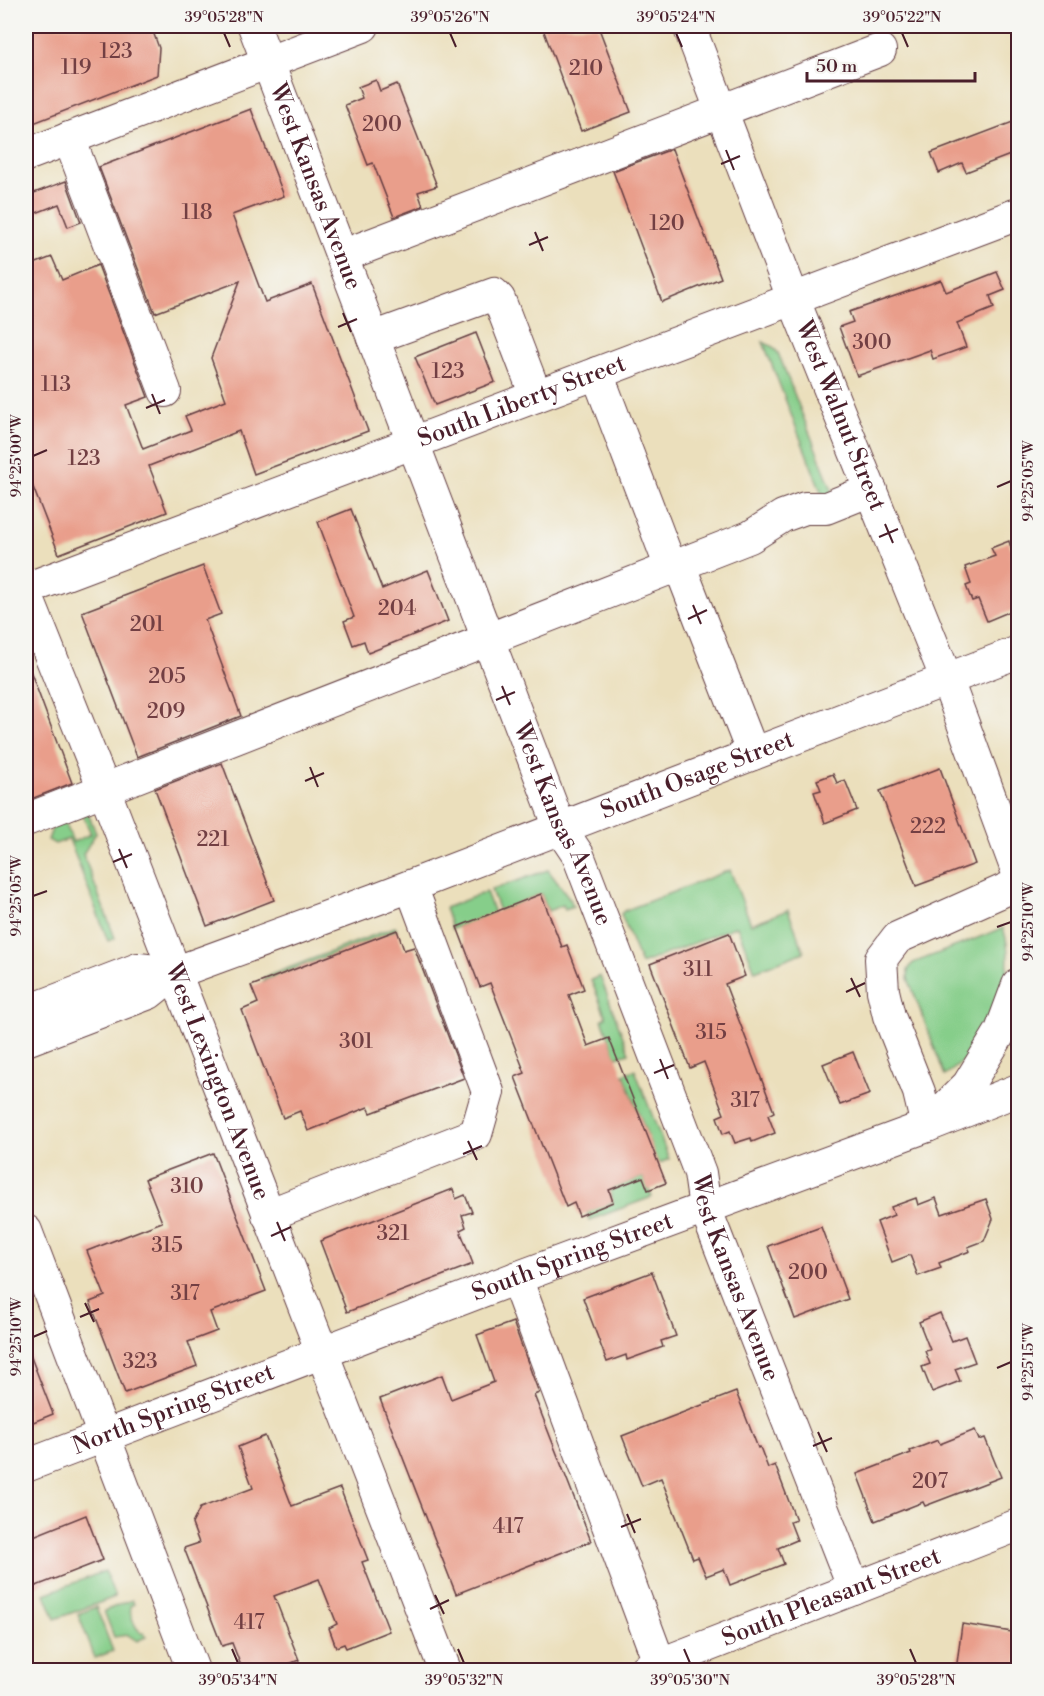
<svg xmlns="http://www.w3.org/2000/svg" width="1044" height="1696" font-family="'Libre Bodoni',serif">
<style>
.green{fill:#86ce8a;stroke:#68765a;stroke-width:1.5;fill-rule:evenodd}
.building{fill:#e99e8b}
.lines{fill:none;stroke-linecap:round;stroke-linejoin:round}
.minor-casing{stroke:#623c41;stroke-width:34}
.minor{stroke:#fff;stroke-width:32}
.ticks{fill:none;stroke:#4a1f2b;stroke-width:2}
.labels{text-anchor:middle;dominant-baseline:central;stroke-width:5;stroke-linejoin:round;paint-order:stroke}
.number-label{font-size:21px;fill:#723f43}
.street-label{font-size:24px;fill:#4a1f2b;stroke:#f6f6f2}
.neatline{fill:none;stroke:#4a1f2b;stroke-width:2}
.ticks-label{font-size:15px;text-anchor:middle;fill:#4a1f2b}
</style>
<rect width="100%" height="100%" fill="#f6f6f2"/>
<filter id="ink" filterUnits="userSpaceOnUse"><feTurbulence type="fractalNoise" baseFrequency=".0167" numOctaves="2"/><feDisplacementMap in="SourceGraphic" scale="12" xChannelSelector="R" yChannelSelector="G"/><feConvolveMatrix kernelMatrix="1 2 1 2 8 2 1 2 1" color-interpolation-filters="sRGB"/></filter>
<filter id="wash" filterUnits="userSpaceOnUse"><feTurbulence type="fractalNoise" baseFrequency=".008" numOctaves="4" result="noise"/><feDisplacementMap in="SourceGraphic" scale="24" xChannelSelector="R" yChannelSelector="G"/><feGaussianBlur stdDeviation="1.35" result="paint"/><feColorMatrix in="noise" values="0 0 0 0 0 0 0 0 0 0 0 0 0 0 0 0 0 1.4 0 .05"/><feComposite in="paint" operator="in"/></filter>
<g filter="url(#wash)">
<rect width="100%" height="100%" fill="#ebdfbc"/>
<g class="green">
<path d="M763,342L773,347L778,353L834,495L822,494Z"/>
<path d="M87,811L96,833L83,854L115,938L108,941L69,839L55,844L48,840L53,826ZM83,815L91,834L73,842L65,822Z"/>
<path d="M548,870L570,899L573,906L565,909L563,905L548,911L541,894L499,911L491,890Z"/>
<path d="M730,870L751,924L788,910L804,952L755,971L737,926L641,964L621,914L624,911Z"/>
<path d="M486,892L494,913L452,929L445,908Z"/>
<path d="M395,927L397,930L263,981L265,977Z"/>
<path d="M1003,928C1018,969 996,1022 970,1054C963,1062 953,1069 945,1076L908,978V970L913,963Z"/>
<path d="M600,976L629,1053L616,1057L602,1019L606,1017L591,980Z"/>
<path d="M635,1070L669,1159L658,1164L624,1074Z"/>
<path d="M643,1177L652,1197L590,1220L587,1212L613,1202L609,1190Z"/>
<path d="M105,1571L115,1597L55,1619L45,1594Z"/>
<path d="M132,1600L134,1604L130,1606C130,1616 134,1626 141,1633H144L146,1637L137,1641L128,1635L114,1637L104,1611Z"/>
<path d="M96,1607L113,1651L95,1658L78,1614Z"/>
</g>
<g id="blocks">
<g class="building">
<path d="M26,26H151L159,48L157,75L26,126Z"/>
<path d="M542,26H598L631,112L581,131Z"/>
<path d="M376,80L380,91L397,84L437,186L418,192L423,206L394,217L373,163L368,165L345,105L362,98L358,87Z"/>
<path d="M251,109L284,196L232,215L265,302L312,284L368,431L254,474L239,431L149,466L167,512L59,554L26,469V267L52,257L62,280L98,265L148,397L126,405L143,449L191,430L185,416L226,400L211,358L240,281L155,313L99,167Z"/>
<path d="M1018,120V152L966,172L962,163L939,173L931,153Z"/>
<path d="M672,149L721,278L662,302L613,171Z"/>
<path d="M66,181L81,222L68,227L59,204L26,217V196Z"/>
<path d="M997,272L1005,290L990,296L994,308L957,323L966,347L933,359L930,350L857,376L839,327L853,322L849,312L941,280L946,292Z"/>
<path d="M476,333L495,382L435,405L415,357Z"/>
<path d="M351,509L382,589L428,570L448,621L368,653L364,641L353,645L344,621L354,617L318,522Z"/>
<path d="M1009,541L1011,548L1018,545V608L987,621L978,599L972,601L966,586L971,584L965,567L995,556L991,548Z"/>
<path d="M203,566L221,614L205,620L241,716L137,757L82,612Z"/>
<path d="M27,662L72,783L26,801V663Z"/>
<path d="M222,763L274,900L207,926L155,789Z"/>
<path d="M940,768L975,864L916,886L880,791Z"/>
<path d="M833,774L837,783L845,780L857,810L825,823L814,792L821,790L817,780Z"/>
<path d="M541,894L562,947L567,945L584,989L569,995L588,1046L609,1038L666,1183L648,1190L643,1177L609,1190L613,1202L579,1216L574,1203L566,1207L515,1077L525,1073L490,983L480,987L457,927Z"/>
<path d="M397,930L404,950L414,947L464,1078L371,1113L368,1107L308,1131L300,1111L283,1118L278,1105L242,1010L258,1003L251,986Z"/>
<path d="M729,933L745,976L725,984L774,1112L768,1115L775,1133L752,1142L751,1138L735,1143L730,1131L723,1134L717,1117L724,1114L704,1062L690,1068L650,964Z"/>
<path d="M853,1052L870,1094L840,1105L823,1064Z"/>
<path d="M213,1153L266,1291L210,1312L217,1331L188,1342L197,1366L125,1393L90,1302L105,1296L87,1251L162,1222L145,1179Z"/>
<path d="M453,1189L456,1199L465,1195L472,1212L462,1215L466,1227L460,1230L473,1264L347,1312L320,1241Z"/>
<path d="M916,1198L918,1205L936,1198L942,1214L986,1199L993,1219L984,1241L968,1247L970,1251L939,1263L941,1268L918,1276L910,1255L892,1262L877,1222L894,1215L891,1207Z"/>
<path d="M821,1227L848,1299L795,1319L768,1246Z"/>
<path d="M652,1272L676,1336L661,1341L663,1347L627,1360L626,1355L607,1362L583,1298Z"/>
<path d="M940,1313L952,1341L965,1336L975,1362L955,1369L960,1381L932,1392L922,1367L930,1364L925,1351L930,1350L919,1322Z"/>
<path d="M513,1322L539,1393L534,1395L591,1541L456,1594L380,1399L442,1375L451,1399L494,1382L477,1335Z"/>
<path d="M27,1347L53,1414L26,1425V1348Z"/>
<path d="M736,1392L758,1448L760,1447L768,1468L775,1465L796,1520L790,1522L797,1540L778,1548L784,1564L730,1585L724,1569L706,1576L698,1557L693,1559L661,1478L642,1486L622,1436Z"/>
<path d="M975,1430L979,1440L985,1438L1001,1477L925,1506L923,1502L875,1521L857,1474L911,1453L910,1451L938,1440L940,1444Z"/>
<path d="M265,1436L292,1506L340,1488L368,1560L362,1562L389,1631L346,1648L344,1644L336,1647L329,1628L337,1624L319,1579L274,1596L299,1660L289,1664L292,1671H243L232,1643L222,1646L184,1548L199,1543L192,1524L200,1508L253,1488L238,1447Z"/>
<path d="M86,1515L103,1560L26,1590V1539Z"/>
<path d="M962,1624L1018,1633V1671H956Z"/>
</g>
</g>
</g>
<g filter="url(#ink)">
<use href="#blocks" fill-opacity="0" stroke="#623c41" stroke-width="1.5"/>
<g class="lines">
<defs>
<g id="minor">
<path id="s1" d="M254,26L560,828L578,855L700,1173L705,1208L854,1589"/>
<path id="s2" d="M689,26L793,298L947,680L1018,873"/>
<path d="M69,138L165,391"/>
<path d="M26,155L363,26"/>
<path d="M342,256L880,50"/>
<path d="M373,338L494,294L499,299L536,396"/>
<path d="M597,373L671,568"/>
<path d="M679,564L753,754"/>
<path id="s3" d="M26,589L1018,214"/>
<path id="s4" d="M26,594L104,789L445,1670"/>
<path d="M26,820L750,537L783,516L805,508H826L871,490"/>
<path d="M26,1012L138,969L174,973"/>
<path id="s5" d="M26,1040L149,993L174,973L379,898L1018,652"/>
<path d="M936,1117L968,1085L1001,1031L1018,985"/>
<path d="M927,1126L919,1092L889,1016L883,991L881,959L897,938L1018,884"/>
<path d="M268,1215L476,1134L488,1092L411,886"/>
<path d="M26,1231L193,1670"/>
<path d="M516,1278L660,1665"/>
<path id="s6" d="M26,1466L516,1278L927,1126L1018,1090"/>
<path id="s7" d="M645,1670L1018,1525"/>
</g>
</defs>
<use href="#minor" class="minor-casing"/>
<use href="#minor" class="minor"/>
</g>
</g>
<path class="ticks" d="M224,33L230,47M450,33L456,47M676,33L682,47M902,33L908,47M726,150L734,170M721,164L740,156M535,232L543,251M529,245L548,237M343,313L351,332M338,327L357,319M152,394L160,414M146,408L165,400M33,456L47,450M997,487L1011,481M885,524L893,543M879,537L898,529M693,605L701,624M688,619L707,610M502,686L510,705M496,700L515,692M310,767L318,787M305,781L324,773M119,849L127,868M113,862L132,854M33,896L47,891M997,927L1011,922M851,978L860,997M846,992L865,983M660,1059L668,1079M654,1073L674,1065M468,1141L477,1160M463,1154L482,1146M277,1222L285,1241M271,1236L291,1227M85,1303L94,1322M80,1317L99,1309M33,1337L47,1331M997,1368L1011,1362M818,1432L827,1452M813,1446L832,1438M627,1514L635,1533M621,1527L641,1519M435,1595L444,1614M430,1609L449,1600M232,1649L238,1663M458,1649L464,1663M684,1649L690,1663M910,1649L916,1663"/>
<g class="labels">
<g class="number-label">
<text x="116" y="52">123</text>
<text x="76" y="68">119</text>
<text x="586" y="69">210</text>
<text x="382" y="125">200</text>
<text x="197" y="213">118</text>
<text x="667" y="224">120</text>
<text x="872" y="343">300</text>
<text x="448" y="372">123</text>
<text x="56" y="385">113</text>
<text x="84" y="459">123</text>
<text x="397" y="609">204</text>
<text x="147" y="625">201</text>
<text x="167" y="677">205</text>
<text x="166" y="712">209</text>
<text x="928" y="827">222</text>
<text x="213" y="840">221</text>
<text x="698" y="970">311</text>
<text x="711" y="1033">315</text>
<text x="356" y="1042">301</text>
<text x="745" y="1101">317</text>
<text x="187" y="1187">310</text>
<text x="393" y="1234">321</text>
<text x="167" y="1246">315</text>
<text x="808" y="1273">200</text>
<text x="185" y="1294">317</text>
<text x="140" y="1362">323</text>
<text x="930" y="1482">207</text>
<text x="508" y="1527">417</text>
<text x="249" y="1623">417</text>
</g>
<g class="street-label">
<text stroke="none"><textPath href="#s1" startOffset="172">West Kansas Avenue</textPath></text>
<text stroke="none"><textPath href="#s3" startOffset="530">South Liberty Street</textPath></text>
<text stroke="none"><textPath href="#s2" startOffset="418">West Walnut Street</textPath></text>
<text stroke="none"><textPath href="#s5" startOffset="723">South Osage Street</textPath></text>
<text stroke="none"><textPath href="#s1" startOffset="856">West Kansas Avenue</textPath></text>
<text stroke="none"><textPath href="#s4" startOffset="524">West Lexington Avenue</textPath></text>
<text stroke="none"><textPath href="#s6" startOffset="585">South Spring Street</textPath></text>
<text stroke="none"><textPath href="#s1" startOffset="1342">West Kansas Avenue</textPath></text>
<text stroke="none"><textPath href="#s6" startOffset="158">North Spring Street</textPath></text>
<text stroke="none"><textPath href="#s7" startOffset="200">South Pleasant Street</textPath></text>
</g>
</g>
<rect width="1044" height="1696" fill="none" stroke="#f6f6f2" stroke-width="66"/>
<path d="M807 72v9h168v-9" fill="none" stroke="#4a1f2b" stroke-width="3"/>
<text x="816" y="72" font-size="18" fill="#4a1f2b" stroke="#f6f6f2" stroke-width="4.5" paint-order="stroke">50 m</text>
<rect x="33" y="33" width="978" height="1630" class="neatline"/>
<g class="ticks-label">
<text x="224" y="22">39°05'28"N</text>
<text x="450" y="22">39°05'26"N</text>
<text x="676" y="22">39°05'24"N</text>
<text x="902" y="22">39°05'22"N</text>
<text transform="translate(16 456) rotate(-90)" y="5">94°25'00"W</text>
<text transform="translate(1028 481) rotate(-90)" y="5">94°25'05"W</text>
<text transform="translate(16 896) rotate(-90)" y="5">94°25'05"W</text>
<text transform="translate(1028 922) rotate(-90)" y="5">94°25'10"W</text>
<text transform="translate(16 1337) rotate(-90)" y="5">94°25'10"W</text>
<text transform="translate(1028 1362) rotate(-90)" y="5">94°25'15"W</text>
<text x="238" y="1685">39°05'34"N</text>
<text x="464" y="1685">39°05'32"N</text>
<text x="690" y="1685">39°05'30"N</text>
<text x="916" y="1685">39°05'28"N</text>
</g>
</svg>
